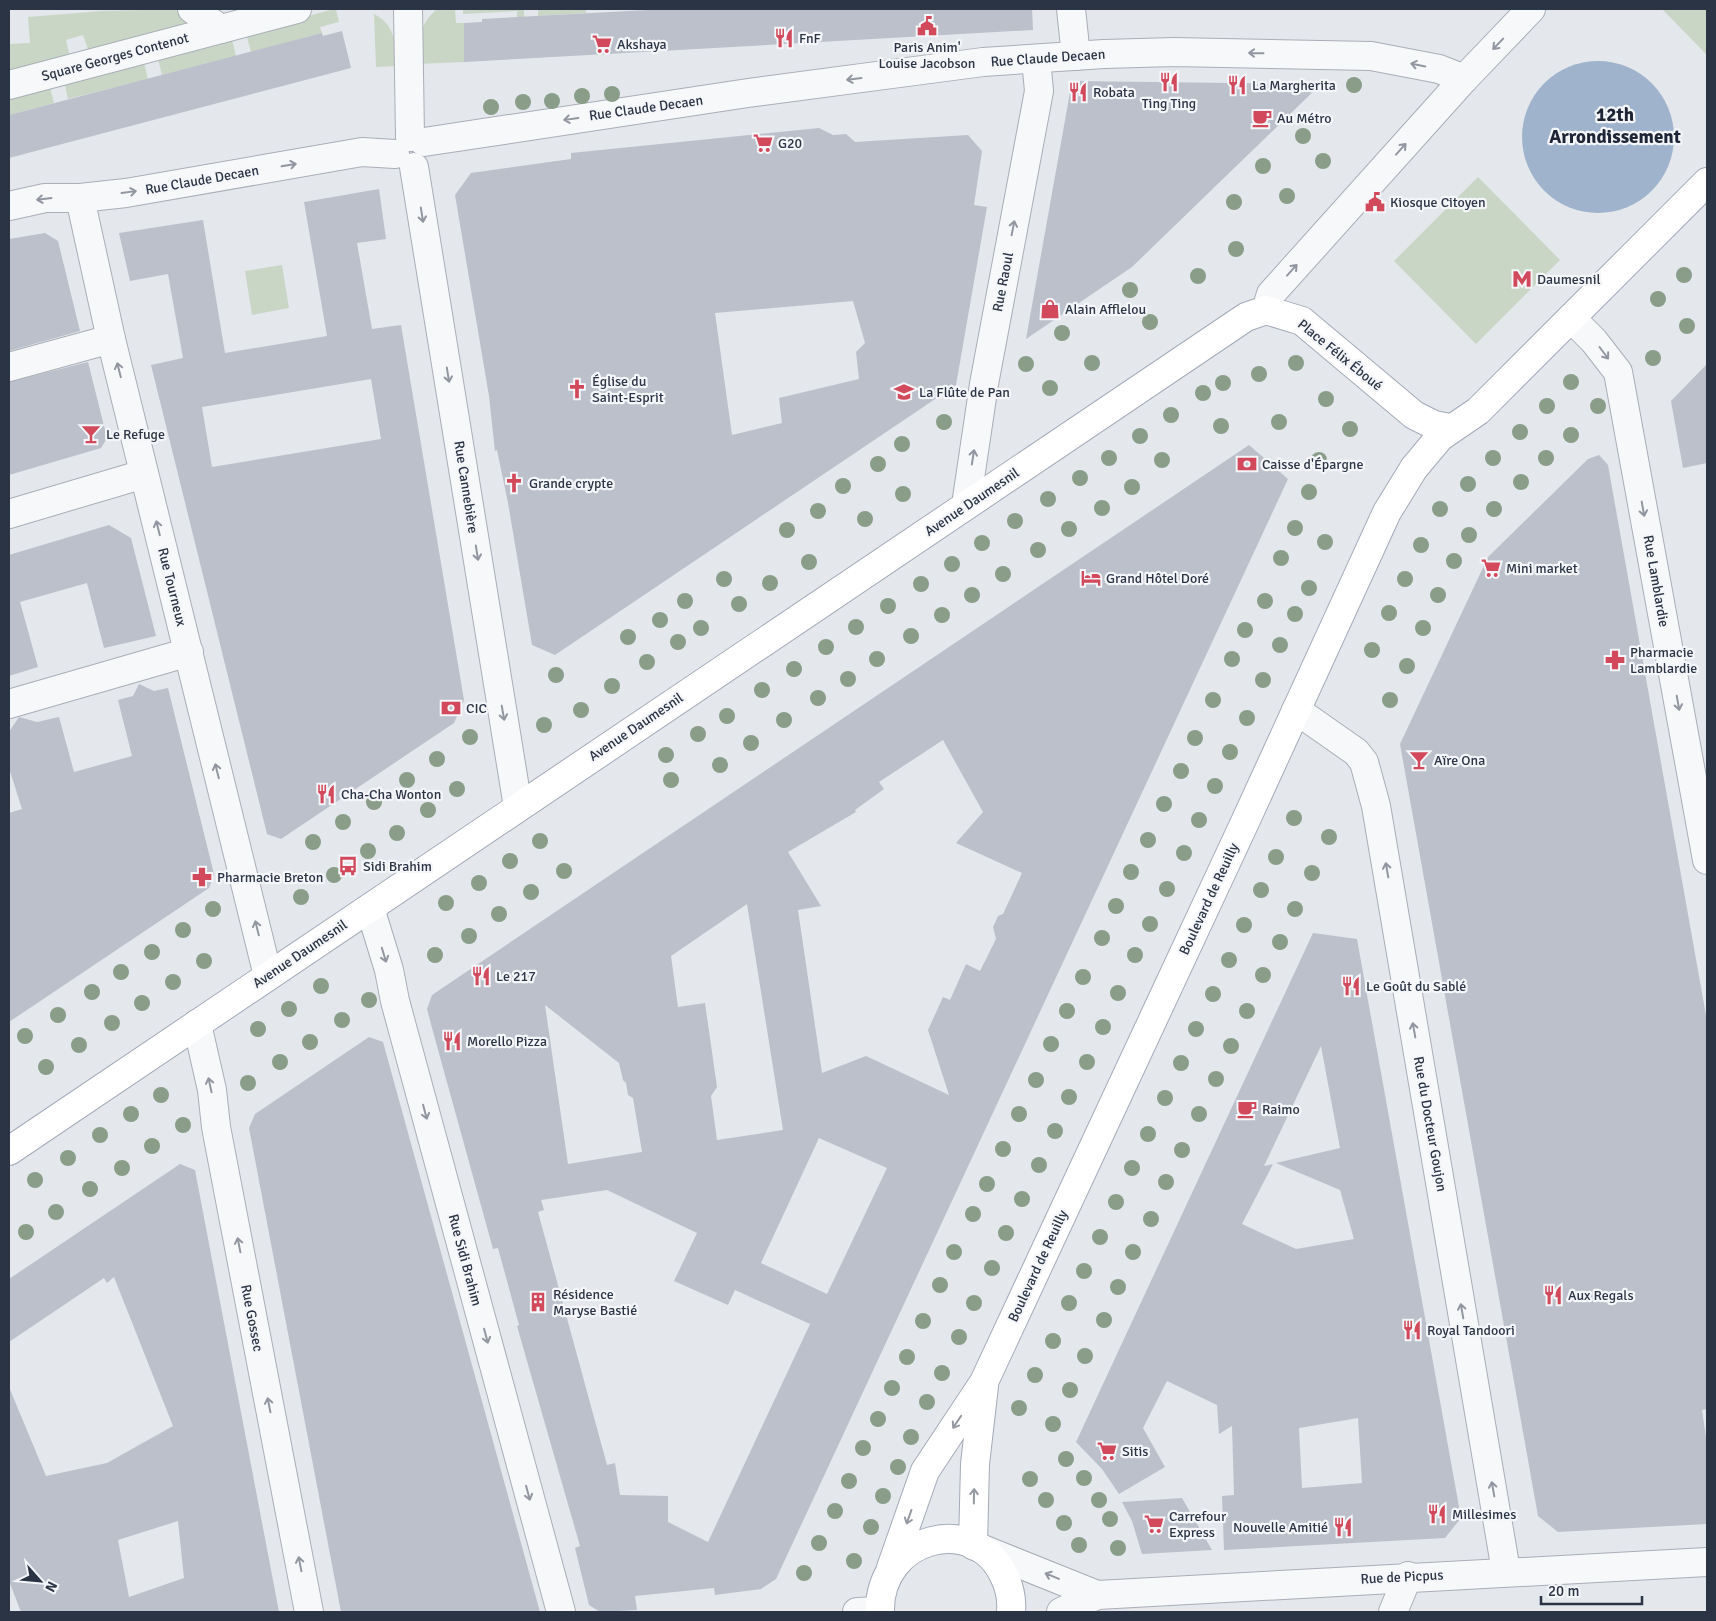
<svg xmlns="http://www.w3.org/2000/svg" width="1716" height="1621" font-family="Signika,sans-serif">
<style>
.green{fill:#c9d6c5}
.water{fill:#9fb4cc}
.building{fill:#bbc0ca;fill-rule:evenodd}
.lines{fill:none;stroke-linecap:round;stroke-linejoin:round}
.minor-casing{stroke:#a9aeb7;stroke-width:30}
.major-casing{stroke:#a3abb8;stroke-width:30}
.minor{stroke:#f7f8fa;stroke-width:28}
.major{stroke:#fff;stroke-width:28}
.tree{fill:#899d89}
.oneway{stroke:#9196a0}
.oneway2{stroke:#959aa2}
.labels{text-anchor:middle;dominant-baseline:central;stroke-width:4.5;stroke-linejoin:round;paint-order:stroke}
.poi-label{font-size:14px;fill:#2b3445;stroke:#f4f6f9;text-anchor:start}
.street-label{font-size:14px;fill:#2b3445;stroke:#f4f6f9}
.district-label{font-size:19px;font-weight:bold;fill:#1d2536;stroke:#f4f6f9}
</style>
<rect width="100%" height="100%" fill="#e4e7ec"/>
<g class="green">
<path d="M185,9L191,23L89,52L83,35L66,40L70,57L9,73V44L30,43L28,17L102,11Z"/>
<path d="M334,9H336L339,22L320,27L322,33L251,52L246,33Z"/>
<path d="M437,9H455L456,23H464V62L418,64C419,39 417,27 437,9Z"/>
<path d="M463,9H524V17H517V11L463,14Z"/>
<path d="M538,9H586V13L538,16Z"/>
<path d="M1662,9H1707V55Z"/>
<path d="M374,14C396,25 395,44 397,66L376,67Z"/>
<path d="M231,36L236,56L162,75L157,55Z"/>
<path d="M143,59L148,79L68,99L64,80Z"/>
<path d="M49,83L54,103L9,115V94Z"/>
<path d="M1478,177L1560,260L1476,344L1394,261Z"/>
<path d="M282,265L289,308L252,315L245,271Z"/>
</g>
<circle class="water" cx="1598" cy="137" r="76"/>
<g class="building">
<path d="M666,9H1032L1033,30L464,62V23L482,22V19Z"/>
<path d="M342,31L351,68L9,158V115L322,33L323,36Z"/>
<path d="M1072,81L1321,84L1132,267L1026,339Z"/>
<path d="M819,128L833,135L846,134L855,142L968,135L982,151L974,205L987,207L956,385L555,655L532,645L508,503L497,450L495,451L489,396L455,195L471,173L571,159V153ZM853,301L865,343L856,352L859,379L779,398L782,423L732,435L715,313Z"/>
<path d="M379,189L386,239L357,243L372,329L401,325L464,700L454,723L281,839L267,834L151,365L183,358L168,274L130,281L119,233L203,220L225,353L327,336L304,202ZM371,379L381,439L212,467L202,407Z"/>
<path d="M45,233L58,241L80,331L9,351V239Z"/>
<path d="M88,362L107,438L101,448L9,475V382Z"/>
<path d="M1707,364V463L1683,468L1671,401Z"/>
<path d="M1249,445L1288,479L776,1579L761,1589L715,1595L714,1588L635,1596L637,1610L600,1612L589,1605L575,1548L580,1546L517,1326L519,1325L498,1248L493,1249L432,1028L427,1009L432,995ZM943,740L983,812L956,843L1022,873L1003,914L998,916L993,927L996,939L980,971L966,964L950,1000L943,997L928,1030L949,1095L866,1056L822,1073L798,910L821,906L788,852L856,812L855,810L884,789L879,782ZM747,904L783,1130L717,1140L711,1096L717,1087L705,1003L678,1007L671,956ZM545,1005L619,1063L623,1080L626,1083L628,1095L633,1098L642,1152L568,1164ZM819,1138L887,1168L827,1294L761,1263ZM607,1190L697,1233L674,1281L728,1305L735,1290L810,1324L708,1542L668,1522V1496L620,1495L615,1463L607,1465L538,1212L544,1210L541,1200Z"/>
<path d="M1599,455L1608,465L1707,1021V1409L1702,1410L1707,1444V1524L1558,1532L1538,1516L1400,744L1488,557L1588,459Z"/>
<path d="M109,525L131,538L156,636L104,648L87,583L20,602L38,667L9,676V555Z"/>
<path d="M139,684L154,691L168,688L214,874L209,888L9,1022V813L22,809L9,768V732L19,717L37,722L59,717L74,772L132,756L118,700L133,696Z"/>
<path d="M1313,933L1357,939L1461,1518L1445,1538L1224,1550L1222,1496L1234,1495L1232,1426L1219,1434L1217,1405L1167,1381L1143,1428L1165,1467L1119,1494L1102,1469L1076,1442ZM1321,1046L1340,1148L1276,1163L1340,1190L1354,1239L1296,1249L1242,1224L1273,1164L1264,1166ZM1358,1418L1362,1483L1302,1488L1299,1428Z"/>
<path d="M369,1037L383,1042L540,1612H341L249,1128L255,1114Z"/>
<path d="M180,1164L195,1170L279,1612H21L9,1581V1387L46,1476L107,1463L173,1426L114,1277L107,1283L104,1278L9,1342V1279ZM178,1521L184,1578L129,1597L118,1540Z"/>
<path d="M1182,1498L1212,1550L1142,1554L1132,1521L1122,1502Z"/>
</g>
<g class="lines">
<defs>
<g id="minor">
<path d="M192,9L221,29"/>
<path d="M408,9L410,137"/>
<path d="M1071,9L1076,56"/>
<path d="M9,85L297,9"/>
<path d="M424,142L748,93L983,62L1104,54L1174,52L1371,56L1439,69L1464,79"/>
<path d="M414,167L518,807"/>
<path d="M80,198L111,339L268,976"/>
<path d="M9,206L45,198H80L126,193L362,152L395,154"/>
<path d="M1266,310L1271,294L1464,79L1531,9"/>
<path d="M1571,318L1594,341L1618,372L1707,860"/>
<path d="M9,367L111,339"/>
<path d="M966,505L984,384L1039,91L1036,59"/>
<path d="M9,514L144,474"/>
<path d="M9,704L189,652"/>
<path d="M1296,710L1356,752L1364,762L1376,806L1506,1571"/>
<path d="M370,908L389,970L395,1001L561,1612"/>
<path d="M197,1024L212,1090L216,1127L309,1612"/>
<path d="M975,1546L1097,1595"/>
<path d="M857,1612L880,1611"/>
<path d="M1061,1612L1097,1595L1707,1562"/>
<path d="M1393,1612L1408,1576"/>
</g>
<g id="major">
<path d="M9,1151L1246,317L1266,310L1302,321L1414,415L1434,425L1450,428"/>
<path d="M973,1545L975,1464L984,1386"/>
<path d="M891,1568L925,1471L984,1382L1245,822L1387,512L1414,468L1440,437L1478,411L1707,182"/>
<path d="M880,1612C878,1537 976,1510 1005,1578C1010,1589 1012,1601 1011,1612"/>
</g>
</defs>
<use href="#minor" class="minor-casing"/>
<use href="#major" class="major-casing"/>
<use href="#minor" class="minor"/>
<use href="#major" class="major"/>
</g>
<g class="tree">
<circle cx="1354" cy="85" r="8"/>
<circle cx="612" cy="94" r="8"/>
<circle cx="582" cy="96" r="8"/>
<circle cx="552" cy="101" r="8"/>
<circle cx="523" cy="102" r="8"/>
<circle cx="491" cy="107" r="8"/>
<circle cx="1303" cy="136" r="8"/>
<circle cx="1323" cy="161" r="8"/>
<circle cx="1263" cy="166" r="8"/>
<circle cx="1287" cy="196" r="8"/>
<circle cx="1234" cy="202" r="8"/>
<circle cx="1236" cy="249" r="8"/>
<circle cx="1684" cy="275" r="8"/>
<circle cx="1198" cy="276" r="8"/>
<circle cx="1130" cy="290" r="8"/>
<circle cx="1658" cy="299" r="8"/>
<circle cx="1150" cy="322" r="8"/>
<circle cx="1687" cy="326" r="8"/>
<circle cx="1062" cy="333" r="8"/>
<circle cx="1653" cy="358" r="8"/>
<circle cx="1092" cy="363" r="8"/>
<circle cx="1296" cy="363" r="8"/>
<circle cx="1026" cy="364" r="8"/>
<circle cx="1259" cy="374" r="8"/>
<circle cx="1571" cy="382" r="8"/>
<circle cx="1223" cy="383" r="8"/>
<circle cx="1050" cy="388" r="8"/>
<circle cx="1203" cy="393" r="8"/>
<circle cx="1326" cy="399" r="8"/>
<circle cx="1547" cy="406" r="8"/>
<circle cx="1598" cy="406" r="8"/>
<circle cx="1171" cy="415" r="8"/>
<circle cx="944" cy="422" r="8"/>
<circle cx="1279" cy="422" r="8"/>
<circle cx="1221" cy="426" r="8"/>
<circle cx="1350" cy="429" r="8"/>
<circle cx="1520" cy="432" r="8"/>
<circle cx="1571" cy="435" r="8"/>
<circle cx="1140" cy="436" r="8"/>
<circle cx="902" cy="444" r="8"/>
<circle cx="1109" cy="458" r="8"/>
<circle cx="1493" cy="458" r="8"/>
<circle cx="1546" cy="458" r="8"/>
<circle cx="1162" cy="460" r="8"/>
<circle cx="1319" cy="460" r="8"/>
<circle cx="878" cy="464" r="8"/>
<circle cx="1080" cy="478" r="8"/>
<circle cx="1521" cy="482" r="8"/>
<circle cx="1468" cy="484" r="8"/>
<circle cx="843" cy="486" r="8"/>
<circle cx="1132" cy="487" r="8"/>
<circle cx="1309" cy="492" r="8"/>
<circle cx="903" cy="494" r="8"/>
<circle cx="1048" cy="499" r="8"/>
<circle cx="1102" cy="508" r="8"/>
<circle cx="1440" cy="509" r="8"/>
<circle cx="1494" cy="509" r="8"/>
<circle cx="818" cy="511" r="8"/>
<circle cx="865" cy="519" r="8"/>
<circle cx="1015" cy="521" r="8"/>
<circle cx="1295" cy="528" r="8"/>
<circle cx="1069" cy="529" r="8"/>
<circle cx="787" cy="530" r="8"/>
<circle cx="1469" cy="535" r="8"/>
<circle cx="1325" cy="542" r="8"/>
<circle cx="982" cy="543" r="8"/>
<circle cx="1421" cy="545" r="8"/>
<circle cx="1038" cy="550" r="8"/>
<circle cx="1281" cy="558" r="8"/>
<circle cx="1454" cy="561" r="8"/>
<circle cx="809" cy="562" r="8"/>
<circle cx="952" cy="564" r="8"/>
<circle cx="1003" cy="574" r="8"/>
<circle cx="724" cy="579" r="8"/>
<circle cx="1405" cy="579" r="8"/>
<circle cx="770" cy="583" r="8"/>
<circle cx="921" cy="584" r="8"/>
<circle cx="1309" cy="588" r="8"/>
<circle cx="972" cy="595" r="8"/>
<circle cx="1438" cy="595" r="8"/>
<circle cx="685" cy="601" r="8"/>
<circle cx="1265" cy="601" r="8"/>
<circle cx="739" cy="604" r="8"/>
<circle cx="888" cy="606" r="8"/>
<circle cx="1389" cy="613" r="8"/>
<circle cx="1295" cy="614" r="8"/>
<circle cx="942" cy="615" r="8"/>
<circle cx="660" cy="620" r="8"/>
<circle cx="856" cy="627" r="8"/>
<circle cx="701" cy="628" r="8"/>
<circle cx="1423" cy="628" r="8"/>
<circle cx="1245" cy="630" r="8"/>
<circle cx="911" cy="636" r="8"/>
<circle cx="628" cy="637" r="8"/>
<circle cx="678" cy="642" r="8"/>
<circle cx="1280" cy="645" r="8"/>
<circle cx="826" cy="647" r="8"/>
<circle cx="1372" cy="650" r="8"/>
<circle cx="877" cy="659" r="8"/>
<circle cx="1232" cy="659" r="8"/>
<circle cx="647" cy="662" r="8"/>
<circle cx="1407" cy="666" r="8"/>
<circle cx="794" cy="669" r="8"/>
<circle cx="556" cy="675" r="8"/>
<circle cx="848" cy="679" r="8"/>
<circle cx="1263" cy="680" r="8"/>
<circle cx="612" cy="686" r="8"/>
<circle cx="762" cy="690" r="8"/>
<circle cx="818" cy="698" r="8"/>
<circle cx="1213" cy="700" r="8"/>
<circle cx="1390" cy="700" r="8"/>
<circle cx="581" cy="710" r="8"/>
<circle cx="727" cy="716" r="8"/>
<circle cx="1247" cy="718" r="8"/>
<circle cx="784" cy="720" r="8"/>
<circle cx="544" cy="725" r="8"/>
<circle cx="698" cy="734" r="8"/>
<circle cx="470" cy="737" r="8"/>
<circle cx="1195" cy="738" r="8"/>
<circle cx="751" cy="743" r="8"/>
<circle cx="1230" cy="752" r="8"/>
<circle cx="666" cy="755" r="8"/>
<circle cx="437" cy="759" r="8"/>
<circle cx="720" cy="765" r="8"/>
<circle cx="1181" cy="771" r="8"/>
<circle cx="407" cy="780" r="8"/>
<circle cx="671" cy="780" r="8"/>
<circle cx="1215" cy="786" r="8"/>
<circle cx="457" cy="789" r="8"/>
<circle cx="374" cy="802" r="8"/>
<circle cx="1164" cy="804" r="8"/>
<circle cx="428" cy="810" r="8"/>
<circle cx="1294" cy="818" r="8"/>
<circle cx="1199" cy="820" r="8"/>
<circle cx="343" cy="822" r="8"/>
<circle cx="397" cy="833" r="8"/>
<circle cx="1329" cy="837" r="8"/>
<circle cx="1148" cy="840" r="8"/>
<circle cx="540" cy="841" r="8"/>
<circle cx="313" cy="842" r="8"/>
<circle cx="368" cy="851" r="8"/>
<circle cx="1184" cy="853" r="8"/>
<circle cx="1276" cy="857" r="8"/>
<circle cx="510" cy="861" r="8"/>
<circle cx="564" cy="871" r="8"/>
<circle cx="1131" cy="872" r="8"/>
<circle cx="1312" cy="873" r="8"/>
<circle cx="334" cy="875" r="8"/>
<circle cx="479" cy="883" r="8"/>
<circle cx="1167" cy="889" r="8"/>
<circle cx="1261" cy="890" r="8"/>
<circle cx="531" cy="892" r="8"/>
<circle cx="301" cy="897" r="8"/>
<circle cx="446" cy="903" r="8"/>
<circle cx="1116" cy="906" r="8"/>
<circle cx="213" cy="909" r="8"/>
<circle cx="1295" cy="909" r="8"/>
<circle cx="499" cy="914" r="8"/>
<circle cx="1150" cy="924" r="8"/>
<circle cx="1244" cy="925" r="8"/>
<circle cx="183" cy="930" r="8"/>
<circle cx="469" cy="936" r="8"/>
<circle cx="1102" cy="938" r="8"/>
<circle cx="1280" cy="942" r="8"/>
<circle cx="152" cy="952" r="8"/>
<circle cx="435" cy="955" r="8"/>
<circle cx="1135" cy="955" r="8"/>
<circle cx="1229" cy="960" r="8"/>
<circle cx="204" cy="961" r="8"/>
<circle cx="121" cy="972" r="8"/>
<circle cx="1263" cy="975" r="8"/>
<circle cx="1083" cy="977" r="8"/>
<circle cx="173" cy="982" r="8"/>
<circle cx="321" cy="986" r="8"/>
<circle cx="92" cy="992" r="8"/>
<circle cx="1118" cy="993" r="8"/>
<circle cx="1213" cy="994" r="8"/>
<circle cx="369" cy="1000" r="8"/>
<circle cx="142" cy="1003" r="8"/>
<circle cx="289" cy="1009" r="8"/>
<circle cx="1067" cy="1011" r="8"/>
<circle cx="1247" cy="1011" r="8"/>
<circle cx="58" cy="1015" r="8"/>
<circle cx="342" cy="1020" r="8"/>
<circle cx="112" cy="1023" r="8"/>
<circle cx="1103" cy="1027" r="8"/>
<circle cx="258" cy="1029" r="8"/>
<circle cx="1196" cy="1029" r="8"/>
<circle cx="25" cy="1036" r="8"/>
<circle cx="310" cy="1042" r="8"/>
<circle cx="1051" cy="1044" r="8"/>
<circle cx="79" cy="1045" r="8"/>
<circle cx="1231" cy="1046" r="8"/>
<circle cx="280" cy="1062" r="8"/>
<circle cx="1087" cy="1062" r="8"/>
<circle cx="1181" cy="1063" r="8"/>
<circle cx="46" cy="1067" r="8"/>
<circle cx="1216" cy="1079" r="8"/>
<circle cx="1036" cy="1080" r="8"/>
<circle cx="248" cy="1083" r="8"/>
<circle cx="161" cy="1095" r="8"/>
<circle cx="1069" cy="1097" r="8"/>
<circle cx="1165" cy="1098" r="8"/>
<circle cx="131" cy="1114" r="8"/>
<circle cx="1019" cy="1114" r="8"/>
<circle cx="1199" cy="1114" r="8"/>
<circle cx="183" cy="1125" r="8"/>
<circle cx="1055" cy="1131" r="8"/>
<circle cx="1148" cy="1134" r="8"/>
<circle cx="100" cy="1135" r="8"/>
<circle cx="152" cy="1146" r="8"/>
<circle cx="1003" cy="1149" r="8"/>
<circle cx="1182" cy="1150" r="8"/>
<circle cx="68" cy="1158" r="8"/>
<circle cx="1039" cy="1165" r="8"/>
<circle cx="122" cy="1168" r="8"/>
<circle cx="1132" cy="1168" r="8"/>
<circle cx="35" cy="1180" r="8"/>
<circle cx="1166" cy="1182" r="8"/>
<circle cx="987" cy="1184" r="8"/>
<circle cx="90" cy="1189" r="8"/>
<circle cx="1022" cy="1199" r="8"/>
<circle cx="1116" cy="1202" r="8"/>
<circle cx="56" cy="1212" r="8"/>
<circle cx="973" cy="1214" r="8"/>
<circle cx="1151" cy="1219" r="8"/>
<circle cx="26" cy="1232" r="8"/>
<circle cx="1006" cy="1233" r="8"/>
<circle cx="1100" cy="1237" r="8"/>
<circle cx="954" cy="1252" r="8"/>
<circle cx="1133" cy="1252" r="8"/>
<circle cx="992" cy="1268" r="8"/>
<circle cx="1084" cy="1271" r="8"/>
<circle cx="940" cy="1285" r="8"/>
<circle cx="1118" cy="1287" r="8"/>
<circle cx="974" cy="1303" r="8"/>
<circle cx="1069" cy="1303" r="8"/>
<circle cx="1104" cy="1320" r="8"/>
<circle cx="923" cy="1321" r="8"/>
<circle cx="959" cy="1337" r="8"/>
<circle cx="1053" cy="1341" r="8"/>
<circle cx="1085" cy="1356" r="8"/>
<circle cx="907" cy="1357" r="8"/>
<circle cx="942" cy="1373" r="8"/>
<circle cx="1035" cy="1375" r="8"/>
<circle cx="892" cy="1388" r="8"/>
<circle cx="1070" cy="1390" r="8"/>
<circle cx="927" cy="1402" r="8"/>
<circle cx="1019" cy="1408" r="8"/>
<circle cx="878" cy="1419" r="8"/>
<circle cx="1053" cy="1424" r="8"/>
<circle cx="911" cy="1437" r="8"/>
<circle cx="863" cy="1448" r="8"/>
<circle cx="1066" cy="1459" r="8"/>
<circle cx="898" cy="1467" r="8"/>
<circle cx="1084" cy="1478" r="8"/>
<circle cx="1030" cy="1479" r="8"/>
<circle cx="849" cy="1481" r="8"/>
<circle cx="883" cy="1496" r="8"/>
<circle cx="1046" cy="1500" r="8"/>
<circle cx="1099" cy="1500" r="8"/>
<circle cx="835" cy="1511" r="8"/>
<circle cx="1110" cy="1519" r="8"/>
<circle cx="1064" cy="1523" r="8"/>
<circle cx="871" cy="1527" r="8"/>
<circle cx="819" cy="1543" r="8"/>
<circle cx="1079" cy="1545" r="8"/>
<circle cx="1118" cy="1548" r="8"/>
<circle cx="854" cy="1561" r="8"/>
<circle cx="804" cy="1573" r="8"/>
</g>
<defs><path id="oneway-shaft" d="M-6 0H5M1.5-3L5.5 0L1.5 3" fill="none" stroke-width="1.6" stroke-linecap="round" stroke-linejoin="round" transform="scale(1.25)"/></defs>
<g class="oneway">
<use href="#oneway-shaft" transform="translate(1498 44) rotate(134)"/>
<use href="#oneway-shaft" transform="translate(1256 53) rotate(-179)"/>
<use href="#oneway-shaft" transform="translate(1418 65) rotate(-169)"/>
<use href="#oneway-shaft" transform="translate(854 79) rotate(173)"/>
<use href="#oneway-shaft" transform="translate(571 119) rotate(172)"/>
<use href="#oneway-shaft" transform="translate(1401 149) rotate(-48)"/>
<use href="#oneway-shaft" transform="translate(289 165) rotate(-10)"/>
<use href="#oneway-shaft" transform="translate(129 192) rotate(-8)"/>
<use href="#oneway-shaft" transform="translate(44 199) rotate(173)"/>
<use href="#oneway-shaft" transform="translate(422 215) rotate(81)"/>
<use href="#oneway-shaft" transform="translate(1013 228) rotate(-79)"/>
<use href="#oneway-shaft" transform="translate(1292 270) rotate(-48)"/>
<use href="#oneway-shaft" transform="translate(1604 353) rotate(53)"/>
<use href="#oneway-shaft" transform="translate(119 370) rotate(-104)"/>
<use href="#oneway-shaft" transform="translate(448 375) rotate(81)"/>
<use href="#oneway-shaft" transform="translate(973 457) rotate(-81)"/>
<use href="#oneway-shaft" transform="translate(1643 509) rotate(80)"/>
<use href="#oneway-shaft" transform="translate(158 528) rotate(-104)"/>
<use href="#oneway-shaft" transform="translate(477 553) rotate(81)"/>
<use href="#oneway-shaft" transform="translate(1678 703) rotate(80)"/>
<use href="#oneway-shaft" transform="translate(503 713) rotate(80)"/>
<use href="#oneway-shaft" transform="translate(217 771) rotate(-104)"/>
<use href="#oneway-shaft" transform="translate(1387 870) rotate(-100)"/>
<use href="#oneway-shaft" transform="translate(257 928) rotate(-104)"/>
<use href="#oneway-shaft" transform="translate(384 955) rotate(73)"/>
<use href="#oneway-shaft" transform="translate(1414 1030) rotate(-100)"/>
<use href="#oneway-shaft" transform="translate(210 1085) rotate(-102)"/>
<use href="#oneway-shaft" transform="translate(425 1112) rotate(75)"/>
<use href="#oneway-shaft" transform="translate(239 1245) rotate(-101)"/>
<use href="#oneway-shaft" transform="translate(1462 1311) rotate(-100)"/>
<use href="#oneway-shaft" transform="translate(486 1336) rotate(75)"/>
<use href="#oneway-shaft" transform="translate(269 1405) rotate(-101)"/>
<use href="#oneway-shaft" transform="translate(1493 1489) rotate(-100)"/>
<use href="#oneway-shaft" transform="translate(528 1493) rotate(75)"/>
<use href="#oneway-shaft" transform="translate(300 1564) rotate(-101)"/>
<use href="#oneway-shaft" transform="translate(1052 1576) rotate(-158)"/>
</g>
<g class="oneway2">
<use href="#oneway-shaft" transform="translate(957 1422) rotate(124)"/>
<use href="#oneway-shaft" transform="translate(974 1496) rotate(-89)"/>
<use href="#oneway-shaft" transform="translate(909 1517) rotate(109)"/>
</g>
<defs>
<symbol id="civic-bare" viewBox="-9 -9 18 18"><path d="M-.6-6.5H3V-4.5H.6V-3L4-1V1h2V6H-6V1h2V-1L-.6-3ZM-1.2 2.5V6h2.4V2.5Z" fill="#d1495b" stroke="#f4f6f9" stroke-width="2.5" paint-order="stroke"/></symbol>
<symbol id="restaurant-bare" viewBox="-9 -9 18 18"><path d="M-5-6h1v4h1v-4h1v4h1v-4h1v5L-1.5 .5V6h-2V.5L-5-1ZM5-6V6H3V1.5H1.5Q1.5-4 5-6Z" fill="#d1495b" stroke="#f4f6f9" stroke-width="2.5" paint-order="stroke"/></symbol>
<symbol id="supermarket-bare" viewBox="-9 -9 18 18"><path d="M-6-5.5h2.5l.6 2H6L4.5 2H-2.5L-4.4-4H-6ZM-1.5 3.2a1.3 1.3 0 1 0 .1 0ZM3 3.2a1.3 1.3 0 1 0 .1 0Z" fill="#d1495b" stroke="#f4f6f9" stroke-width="2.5" paint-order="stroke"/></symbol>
<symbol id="cafe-bare" viewBox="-9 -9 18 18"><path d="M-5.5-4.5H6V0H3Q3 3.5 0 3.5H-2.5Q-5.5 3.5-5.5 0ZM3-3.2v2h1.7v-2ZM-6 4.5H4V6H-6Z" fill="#d1495b" stroke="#f4f6f9" stroke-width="2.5" paint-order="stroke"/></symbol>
<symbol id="metro-bare" viewBox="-9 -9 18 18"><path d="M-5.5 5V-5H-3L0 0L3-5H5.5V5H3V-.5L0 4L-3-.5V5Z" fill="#d1495b" stroke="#f4f6f9" stroke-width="2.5" paint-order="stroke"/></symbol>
<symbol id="shop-bare" viewBox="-9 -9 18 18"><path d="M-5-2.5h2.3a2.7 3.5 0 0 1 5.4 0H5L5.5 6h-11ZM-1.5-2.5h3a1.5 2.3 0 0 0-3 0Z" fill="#d1495b" stroke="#f4f6f9" stroke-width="2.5" paint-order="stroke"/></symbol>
<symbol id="church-bare" viewBox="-9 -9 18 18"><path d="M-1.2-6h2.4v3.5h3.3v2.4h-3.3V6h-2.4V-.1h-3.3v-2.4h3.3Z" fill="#d1495b" stroke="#f4f6f9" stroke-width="2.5" paint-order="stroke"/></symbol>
<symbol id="school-bare" viewBox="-9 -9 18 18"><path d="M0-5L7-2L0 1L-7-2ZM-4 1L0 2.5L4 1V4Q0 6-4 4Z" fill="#d1495b" stroke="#f4f6f9" stroke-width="2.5" paint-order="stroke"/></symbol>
<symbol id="bar-bare" viewBox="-9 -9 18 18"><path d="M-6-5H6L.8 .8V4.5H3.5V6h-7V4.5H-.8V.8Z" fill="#d1495b" stroke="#f4f6f9" stroke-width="2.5" paint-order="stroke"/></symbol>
<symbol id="bank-bare" viewBox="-9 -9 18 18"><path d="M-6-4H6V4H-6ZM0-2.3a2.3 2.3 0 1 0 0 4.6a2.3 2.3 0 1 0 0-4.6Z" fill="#d1495b" stroke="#f4f6f9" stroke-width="2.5" paint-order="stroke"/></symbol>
<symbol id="hotel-bare" viewBox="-9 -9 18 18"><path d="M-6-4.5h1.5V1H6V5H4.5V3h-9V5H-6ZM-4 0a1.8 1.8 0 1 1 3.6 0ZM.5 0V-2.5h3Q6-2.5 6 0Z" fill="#d1495b" stroke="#f4f6f9" stroke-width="2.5" paint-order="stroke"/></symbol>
<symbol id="pharmacy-bare" viewBox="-9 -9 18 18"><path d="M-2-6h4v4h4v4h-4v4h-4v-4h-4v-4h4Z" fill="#d1495b" stroke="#f4f6f9" stroke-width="2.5" paint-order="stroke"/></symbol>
<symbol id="bus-bare" viewBox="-9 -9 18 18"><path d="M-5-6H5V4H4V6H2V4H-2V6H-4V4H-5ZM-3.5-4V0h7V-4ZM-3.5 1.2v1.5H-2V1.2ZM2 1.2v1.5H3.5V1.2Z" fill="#d1495b" stroke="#f4f6f9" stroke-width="2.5" paint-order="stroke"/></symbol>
<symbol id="building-bare" viewBox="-9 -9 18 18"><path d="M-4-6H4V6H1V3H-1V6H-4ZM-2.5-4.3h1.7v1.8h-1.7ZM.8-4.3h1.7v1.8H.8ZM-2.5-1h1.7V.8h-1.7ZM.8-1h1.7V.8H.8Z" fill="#d1495b" stroke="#f4f6f9" stroke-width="2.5" paint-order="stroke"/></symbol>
</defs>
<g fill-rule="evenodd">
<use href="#civic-bare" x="913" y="12" width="28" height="28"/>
<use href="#restaurant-bare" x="770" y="24" width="28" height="28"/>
<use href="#supermarket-bare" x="588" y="30" width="28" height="28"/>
<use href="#restaurant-bare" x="1155" y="68" width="28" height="28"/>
<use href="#restaurant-bare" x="1223" y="71" width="28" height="28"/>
<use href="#restaurant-bare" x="1064" y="78" width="28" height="28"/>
<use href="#cafe-bare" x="1248" y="104" width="28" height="28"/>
<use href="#supermarket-bare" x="749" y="129" width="28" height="28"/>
<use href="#civic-bare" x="1361" y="188" width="28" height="28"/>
<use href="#metro-bare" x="1508" y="265" width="28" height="28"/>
<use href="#shop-bare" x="1036" y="295" width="28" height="28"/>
<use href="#church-bare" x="563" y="375" width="28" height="28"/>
<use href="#school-bare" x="890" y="378" width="28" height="28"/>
<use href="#bar-bare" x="77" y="420" width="28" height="28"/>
<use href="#bank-bare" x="1233" y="450" width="28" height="28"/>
<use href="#church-bare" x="500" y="469" width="28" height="28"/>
<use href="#supermarket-bare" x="1477" y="554" width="28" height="28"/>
<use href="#hotel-bare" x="1077" y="564" width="28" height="28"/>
<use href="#pharmacy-bare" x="1601" y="646" width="28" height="28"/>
<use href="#bank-bare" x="437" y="694" width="28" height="28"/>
<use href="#bar-bare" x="1405" y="746" width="28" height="28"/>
<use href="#restaurant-bare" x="312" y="780" width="28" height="28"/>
<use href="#bus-bare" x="334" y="852" width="28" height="28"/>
<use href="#pharmacy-bare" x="188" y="863" width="28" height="28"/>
<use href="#restaurant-bare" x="467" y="962" width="28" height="28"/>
<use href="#restaurant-bare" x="1337" y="972" width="28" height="28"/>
<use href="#restaurant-bare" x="438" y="1027" width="28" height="28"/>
<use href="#cafe-bare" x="1233" y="1095" width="28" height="28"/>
<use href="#restaurant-bare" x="1539" y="1281" width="28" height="28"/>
<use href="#building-bare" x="524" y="1288" width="28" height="28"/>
<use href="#restaurant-bare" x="1398" y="1316" width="28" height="28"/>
<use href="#supermarket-bare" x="1093" y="1437" width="28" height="28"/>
<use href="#restaurant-bare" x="1423" y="1500" width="28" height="28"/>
<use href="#supermarket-bare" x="1140" y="1510" width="28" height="28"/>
<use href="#restaurant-bare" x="1329" y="1513" width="28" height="28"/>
</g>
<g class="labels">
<g class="poi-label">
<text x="799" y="38">FnF</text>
<text x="617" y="44">Akshaya</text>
<text x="927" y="47" text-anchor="middle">Paris Anim'<tspan x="927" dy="16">Louise Jacobson</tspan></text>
<text x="1252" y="85">La Margherita</text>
<text x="1093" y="92">Robata</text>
<text x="1169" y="103" text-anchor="middle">Ting Ting</text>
<text x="1277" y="118">Au Métro</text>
<text x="778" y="143">G20</text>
<text x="1390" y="202">Kiosque Citoyen</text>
<text x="1537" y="279">Daumesnil</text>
<text x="1065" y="309">Alain Afflelou</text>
<text x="592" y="381">Église du<tspan x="592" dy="16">Saint-Esprit</tspan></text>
<text x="919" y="392">La Flûte de Pan</text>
<text x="106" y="434">Le Refuge</text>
<text x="1262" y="464">Caisse d'Épargne</text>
<text x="529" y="483">Grande crypte</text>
<text x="1506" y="568">Mini market</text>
<text x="1106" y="578">Grand Hôtel Doré</text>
<text x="1630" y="652">Pharmacie<tspan x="1630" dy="16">Lamblardie</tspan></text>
<text x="466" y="708">CIC</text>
<text x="1434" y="760">Aïre Ona</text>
<text x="341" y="794">Cha-Cha Wonton</text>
<text x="363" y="866">Sidi Brahim</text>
<text x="217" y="877">Pharmacie Breton</text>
<text x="496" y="976">Le 217</text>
<text x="1366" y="986">Le Goût du Sablé</text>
<text x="467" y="1041">Morello Pizza</text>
<text x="1262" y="1109">Raimo</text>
<text x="553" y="1294">Résidence<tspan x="553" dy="16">Maryse Bastié</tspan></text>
<text x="1568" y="1295">Aux Regals</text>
<text x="1427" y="1330">Royal Tandoori</text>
<text x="1122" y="1451">Sitis</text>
<text x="1452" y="1514">Millesimes</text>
<text x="1169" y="1516">Carrefour<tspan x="1169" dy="16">Express</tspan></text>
<text x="1328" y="1527" text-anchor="end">Nouvelle Amitié</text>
</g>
<g class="street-label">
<text transform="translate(115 57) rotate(-15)">Square Georges Contenot</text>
<text transform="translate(1048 58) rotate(-4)">Rue Claude Decaen</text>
<text transform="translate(646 108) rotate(-8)">Rue Claude Decaen</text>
<text transform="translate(202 180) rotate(-10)">Rue Claude Decaen</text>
<text transform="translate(1003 282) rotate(-79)">Rue Raoul</text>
<text transform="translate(1340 355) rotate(39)">Place Félix Éboué</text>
<text transform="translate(466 487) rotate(81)">Rue Cannebière</text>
<text transform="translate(972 502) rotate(-34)">Avenue Daumesnil</text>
<text transform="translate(1656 581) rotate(80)">Rue Lamblardie</text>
<text transform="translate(172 587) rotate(76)">Rue Tourneux</text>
<text transform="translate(636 727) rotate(-34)">Avenue Daumesnil</text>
<text transform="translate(1209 899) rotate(-65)">Boulevard de Reuilly</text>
<text transform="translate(300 954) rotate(-34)">Avenue Daumesnil</text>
<text transform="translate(1430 1124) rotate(80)">Rue du Docteur Goujon</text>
<text transform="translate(465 1260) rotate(75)">Rue Sidi Brahim</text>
<text transform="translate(1038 1266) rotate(-65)">Boulevard de Reuilly</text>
<text transform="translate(252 1318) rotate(79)">Rue Gossec</text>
<text transform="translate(1402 1577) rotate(-3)">Rue de Picpus</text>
</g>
<g class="district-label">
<text x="1615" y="115">12th<tspan x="1615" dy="22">Arrondissement</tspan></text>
</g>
</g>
<rect width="1716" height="1621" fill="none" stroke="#2b3445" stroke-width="20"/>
<g transform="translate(40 1581) rotate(117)" stroke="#f4f6f9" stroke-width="4" paint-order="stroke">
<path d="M0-4L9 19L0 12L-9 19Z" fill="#2b3445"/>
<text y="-8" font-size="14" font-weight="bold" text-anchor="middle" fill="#2b3445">N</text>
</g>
<path d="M1541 1596v8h101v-8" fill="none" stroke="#2b3445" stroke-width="2.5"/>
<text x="1548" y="1596" font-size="15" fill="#2b3445" stroke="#f4f6f9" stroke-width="4" paint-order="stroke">20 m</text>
</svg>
